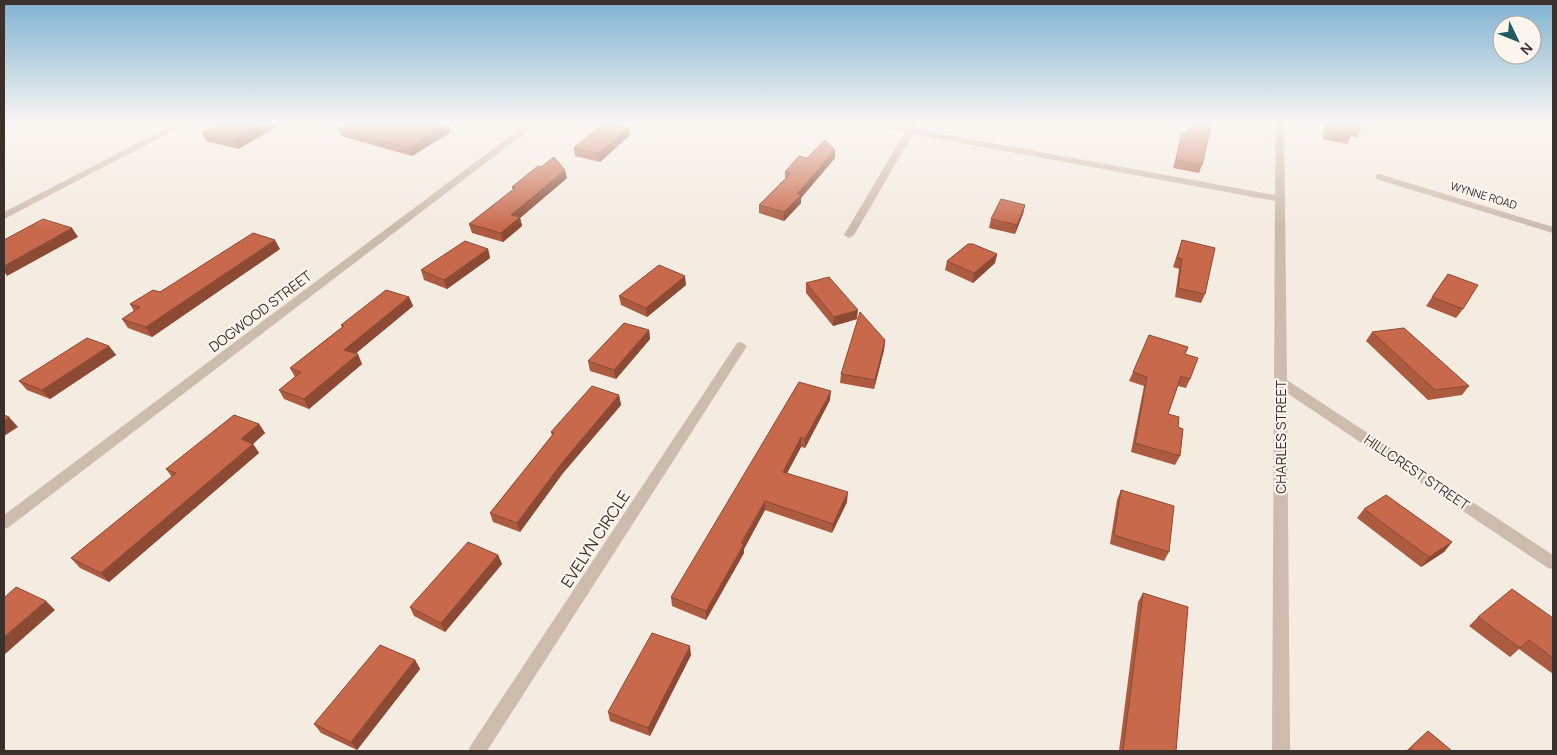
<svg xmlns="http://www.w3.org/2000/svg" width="1557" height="755" font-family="Manrope,sans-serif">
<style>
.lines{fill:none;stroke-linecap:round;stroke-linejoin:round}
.minor{fill:#cdbbac;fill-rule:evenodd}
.wall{fill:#ac5a40}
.shaded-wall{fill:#8c4a34}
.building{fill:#c8694b;stroke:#8c4a34}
.labels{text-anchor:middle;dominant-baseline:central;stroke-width:4.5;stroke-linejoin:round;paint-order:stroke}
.far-street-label{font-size:11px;fill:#3b302b;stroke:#fbf5ee}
.street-label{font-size:14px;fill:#3b302b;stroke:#fbf5ee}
.near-street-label{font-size:16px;fill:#3b302b;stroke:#fbf5ee}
</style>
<rect width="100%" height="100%" fill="#f4ebe1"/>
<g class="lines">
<g class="minor">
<path d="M179,122H190L4,219V212Z"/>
<path d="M529,122H539L9,527L4,529V515Z"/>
<path d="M860,122H879L908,127L911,122H919L915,129L1275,195L1276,122H1284L1287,380L1553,555V569L1548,568L1287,393L1290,751H1272L1275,201L913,134L854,235L849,238L844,235L905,132Z"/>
<path d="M1379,174L1553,227V233L1376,179V175Z"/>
<path d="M741,342L747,346L487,751H468L471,745L737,343Z"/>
</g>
</g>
<g class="wall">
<path d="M223,122H285L238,149L206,141L202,133Z"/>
<path d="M1189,122H1212L1202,165L1199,173L1173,168L1182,133L1186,134Z"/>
<path d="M1324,122H1361V129L1357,138L1351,136L1347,144L1323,139Z"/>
<path d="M629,127L630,135L600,162L575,156L574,148Z"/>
<path d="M338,128L451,132L412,156L341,136Z"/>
<path d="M807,158H835L801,198V203L784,221L759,213V205L785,179V172Z"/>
<path d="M567,178L520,218L522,226L503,242L472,233L469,224L513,190L512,187Z"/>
<path d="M1025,205L1023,214L1015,234L989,228L991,219Z"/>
<path d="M1182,240L1205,294L1201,303L1175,297L1179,269L1173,267Z"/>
<path d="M280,249L152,337L128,328L122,319L134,311L130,304L160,292Z"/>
<path d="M488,249L490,258L447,289L424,280L421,270Z"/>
<path d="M997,254L995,263L973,283L945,270L947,261Z"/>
<path d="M1448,274L1463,309L1456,318L1426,306Z"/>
<path d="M806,283L857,319L833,326L806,293Z"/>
<path d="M686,285L647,317L621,305L619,296Z"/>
<path d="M409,297L413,306L355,354L362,364L309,409L284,399L279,390L295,377L290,368L342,327L341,325Z"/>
<path d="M649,330L650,339L616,379L590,371L588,361Z"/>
<path d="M1372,332L1469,386L1462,395L1428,400L1366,341Z"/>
<path d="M885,340L884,350L874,389L840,383L841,374Z"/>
<path d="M109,346L116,355L50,399L27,390L19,381Z"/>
<path d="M1185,354L1190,379L1186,388L1178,386L1168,414L1178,427L1180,456L1175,465L1131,452L1144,386L1129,381L1133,372Z"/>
<path d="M619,395L621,405L563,473L520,532L493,522L490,513L552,436L551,432Z"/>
<path d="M830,400L805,448L801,447L787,473L847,502L832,533L765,510L744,549V553L706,620L672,606L671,597Z"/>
<path d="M259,424L265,433L253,444L259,453L109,582L80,568L71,558L172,477L166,469Z"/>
<path d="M1121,490L1169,552L1164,561L1110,544L1117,500Z"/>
<path d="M1364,509L1452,542L1444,552L1421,567L1357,518Z"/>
<path d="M498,555L502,564L445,632L414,616L410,607Z"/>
<path d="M1143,593L1176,751H1119L1138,602Z"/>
<path d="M1478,617L1553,618V674L1519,649L1510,657L1469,626Z"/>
<path d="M691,655L650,736L610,721L608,712Z"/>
<path d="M415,660L420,669L357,750L321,733L314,724Z"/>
<path d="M1428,731L1452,751H1406Z"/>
</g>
<g class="shaded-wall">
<path d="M266,122H285L238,149L234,140Z"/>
<path d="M449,124L451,132L412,156L409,148Z"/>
<path d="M629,127L630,135L600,162L599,153Z"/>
<path d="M835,150V158L801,198V203L784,221V212L797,194Z"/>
<path d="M565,170L567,178L520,218L522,226L503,242L501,233L511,215Z"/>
<path d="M1025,205L1023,214L1015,234L1017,225Z"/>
<path d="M72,228L78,237L7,276L4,271V266Z"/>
<path d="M275,240L280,249L152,337L146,327Z"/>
<path d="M488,249L490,258L447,289L444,280Z"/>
<path d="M997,254L995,263L973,283L974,273Z"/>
<path d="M685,276L686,285L647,317L646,308Z"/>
<path d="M409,297L413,306L349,359L344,350Z"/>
<path d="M858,310L857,319L833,326L834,317Z"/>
<path d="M649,330L650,339L616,379L614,370Z"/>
<path d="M885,340L884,350L874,389L875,380Z"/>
<path d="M109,346L116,355L50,399L42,390Z"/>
<path d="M358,354L362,364L309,409L304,399Z"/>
<path d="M831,391L830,400L805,448V439Z"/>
<path d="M619,395L621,405L563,473L520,532L517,523L561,464Z"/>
<path d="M9,417L18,427L4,436V421Z"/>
<path d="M259,424L265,433L253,444L259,453L109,582L101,573L241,439Z"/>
<path d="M801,437V447L783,481V472Z"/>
<path d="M848,492L847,502L832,533L833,524Z"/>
<path d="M765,501V510L744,549V553L706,620V611Z"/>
<path d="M1452,542L1444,552L1421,567L1429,557Z"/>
<path d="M498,555L502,564L445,632L441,623Z"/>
<path d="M46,601L55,610L4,655V637Z"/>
<path d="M690,646L691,655L650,736L648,728Z"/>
<path d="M415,660L420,669L357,750L351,742Z"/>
</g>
<g class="building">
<path d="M223,122H266L234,140L202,133Z"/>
<path d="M349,122H440L449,124L409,148L338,128Z"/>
<path d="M604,122L629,127L599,153L574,148Z"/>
<path d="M1190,122H1212L1202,165L1176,160L1182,133L1187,134Z"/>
<path d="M1327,122H1361V129L1351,128V135L1326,131Z"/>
<path d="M825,140L835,150L797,194L801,195L784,212L759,205L791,173L785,172L799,156L807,158Z"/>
<path d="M554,157L565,170L511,215L520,217L501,233L469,224L515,188L512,187L538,166L541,167Z"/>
<path d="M1001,199L1025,205L1017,225L991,219Z"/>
<path d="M43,219L72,228L4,266V240Z"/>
<path d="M253,233L275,240L146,327L122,319L140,307L130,304L153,290L160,292Z"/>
<path d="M1182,240L1215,248L1205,294L1178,288L1182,259L1177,258Z"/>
<path d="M465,241L488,249L444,280L421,270Z"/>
<path d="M968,244H973L997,254L974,273L947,261Z"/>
<path d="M659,265L685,276L646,308L619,296Z"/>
<path d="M1448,274L1478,285L1463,309L1432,297Z"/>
<path d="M829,277L858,310L834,317L806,283Z"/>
<path d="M386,290L409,297L344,350L358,354L304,399L279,390L301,372L290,368L344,326L341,325Z"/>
<path d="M860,312L885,340L875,380L841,374Z"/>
<path d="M624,323L649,330L614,370L588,361Z"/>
<path d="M1404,328L1469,386L1435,390L1372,332Z"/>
<path d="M1149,335L1188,347L1185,354L1198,358L1190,379L1181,376L1168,414L1179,417L1178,427L1183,429L1180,456L1135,443L1147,377L1133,372Z"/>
<path d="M87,338L109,346L42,390L19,381Z"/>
<path d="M799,382L831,391L805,439L801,437L783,472L848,492L833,524L765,501L741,543L744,544L706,611L671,597Z"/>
<path d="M592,386L619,395L561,464L517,523L490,513L554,433L551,432Z"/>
<path d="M4,415L9,417L4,421Z"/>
<path d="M234,415L259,424L241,439L253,444L101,573L71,558L176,473L166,469Z"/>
<path d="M1121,490L1174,506L1169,552L1114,535Z"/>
<path d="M1386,495L1452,542L1429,557L1364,509Z"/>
<path d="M468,542L498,555L441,623L410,607Z"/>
<path d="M16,587L46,601L4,637V598Z"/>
<path d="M1512,589L1553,618V658L1529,640L1520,648L1478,617Z"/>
<path d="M1143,593L1188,607L1176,751H1123Z"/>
<path d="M652,633L690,646L648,728L608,712Z"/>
<path d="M380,645L415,660L351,742L314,724Z"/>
<path d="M1428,731L1452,751H1414L1410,748Z"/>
</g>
<linearGradient id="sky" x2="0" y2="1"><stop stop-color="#7eb2d2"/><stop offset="0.54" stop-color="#faf6f2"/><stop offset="1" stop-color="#faf6f2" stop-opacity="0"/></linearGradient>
<rect width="1557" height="228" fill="url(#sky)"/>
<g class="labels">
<g class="far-street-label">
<text transform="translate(1484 195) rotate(17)">WYNNE ROAD</text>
</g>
<g class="street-label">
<text transform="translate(260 311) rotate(-37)">DOGWOOD STREET</text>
<text transform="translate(1280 437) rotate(-90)">CHARLES STREET</text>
<text transform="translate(1417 472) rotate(34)">HILLCREST STREET</text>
</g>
<g class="near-street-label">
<text transform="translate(595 539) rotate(-57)">EVELYN CIRCLE</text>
</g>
</g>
<rect width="1557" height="755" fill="none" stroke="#3b302b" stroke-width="10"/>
<g transform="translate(1517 40) rotate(133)"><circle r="24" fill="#fbf5ee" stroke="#aea6a0"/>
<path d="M0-4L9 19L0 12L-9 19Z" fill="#1f5a5e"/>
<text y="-8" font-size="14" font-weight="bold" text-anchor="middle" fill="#3b302b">N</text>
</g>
</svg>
